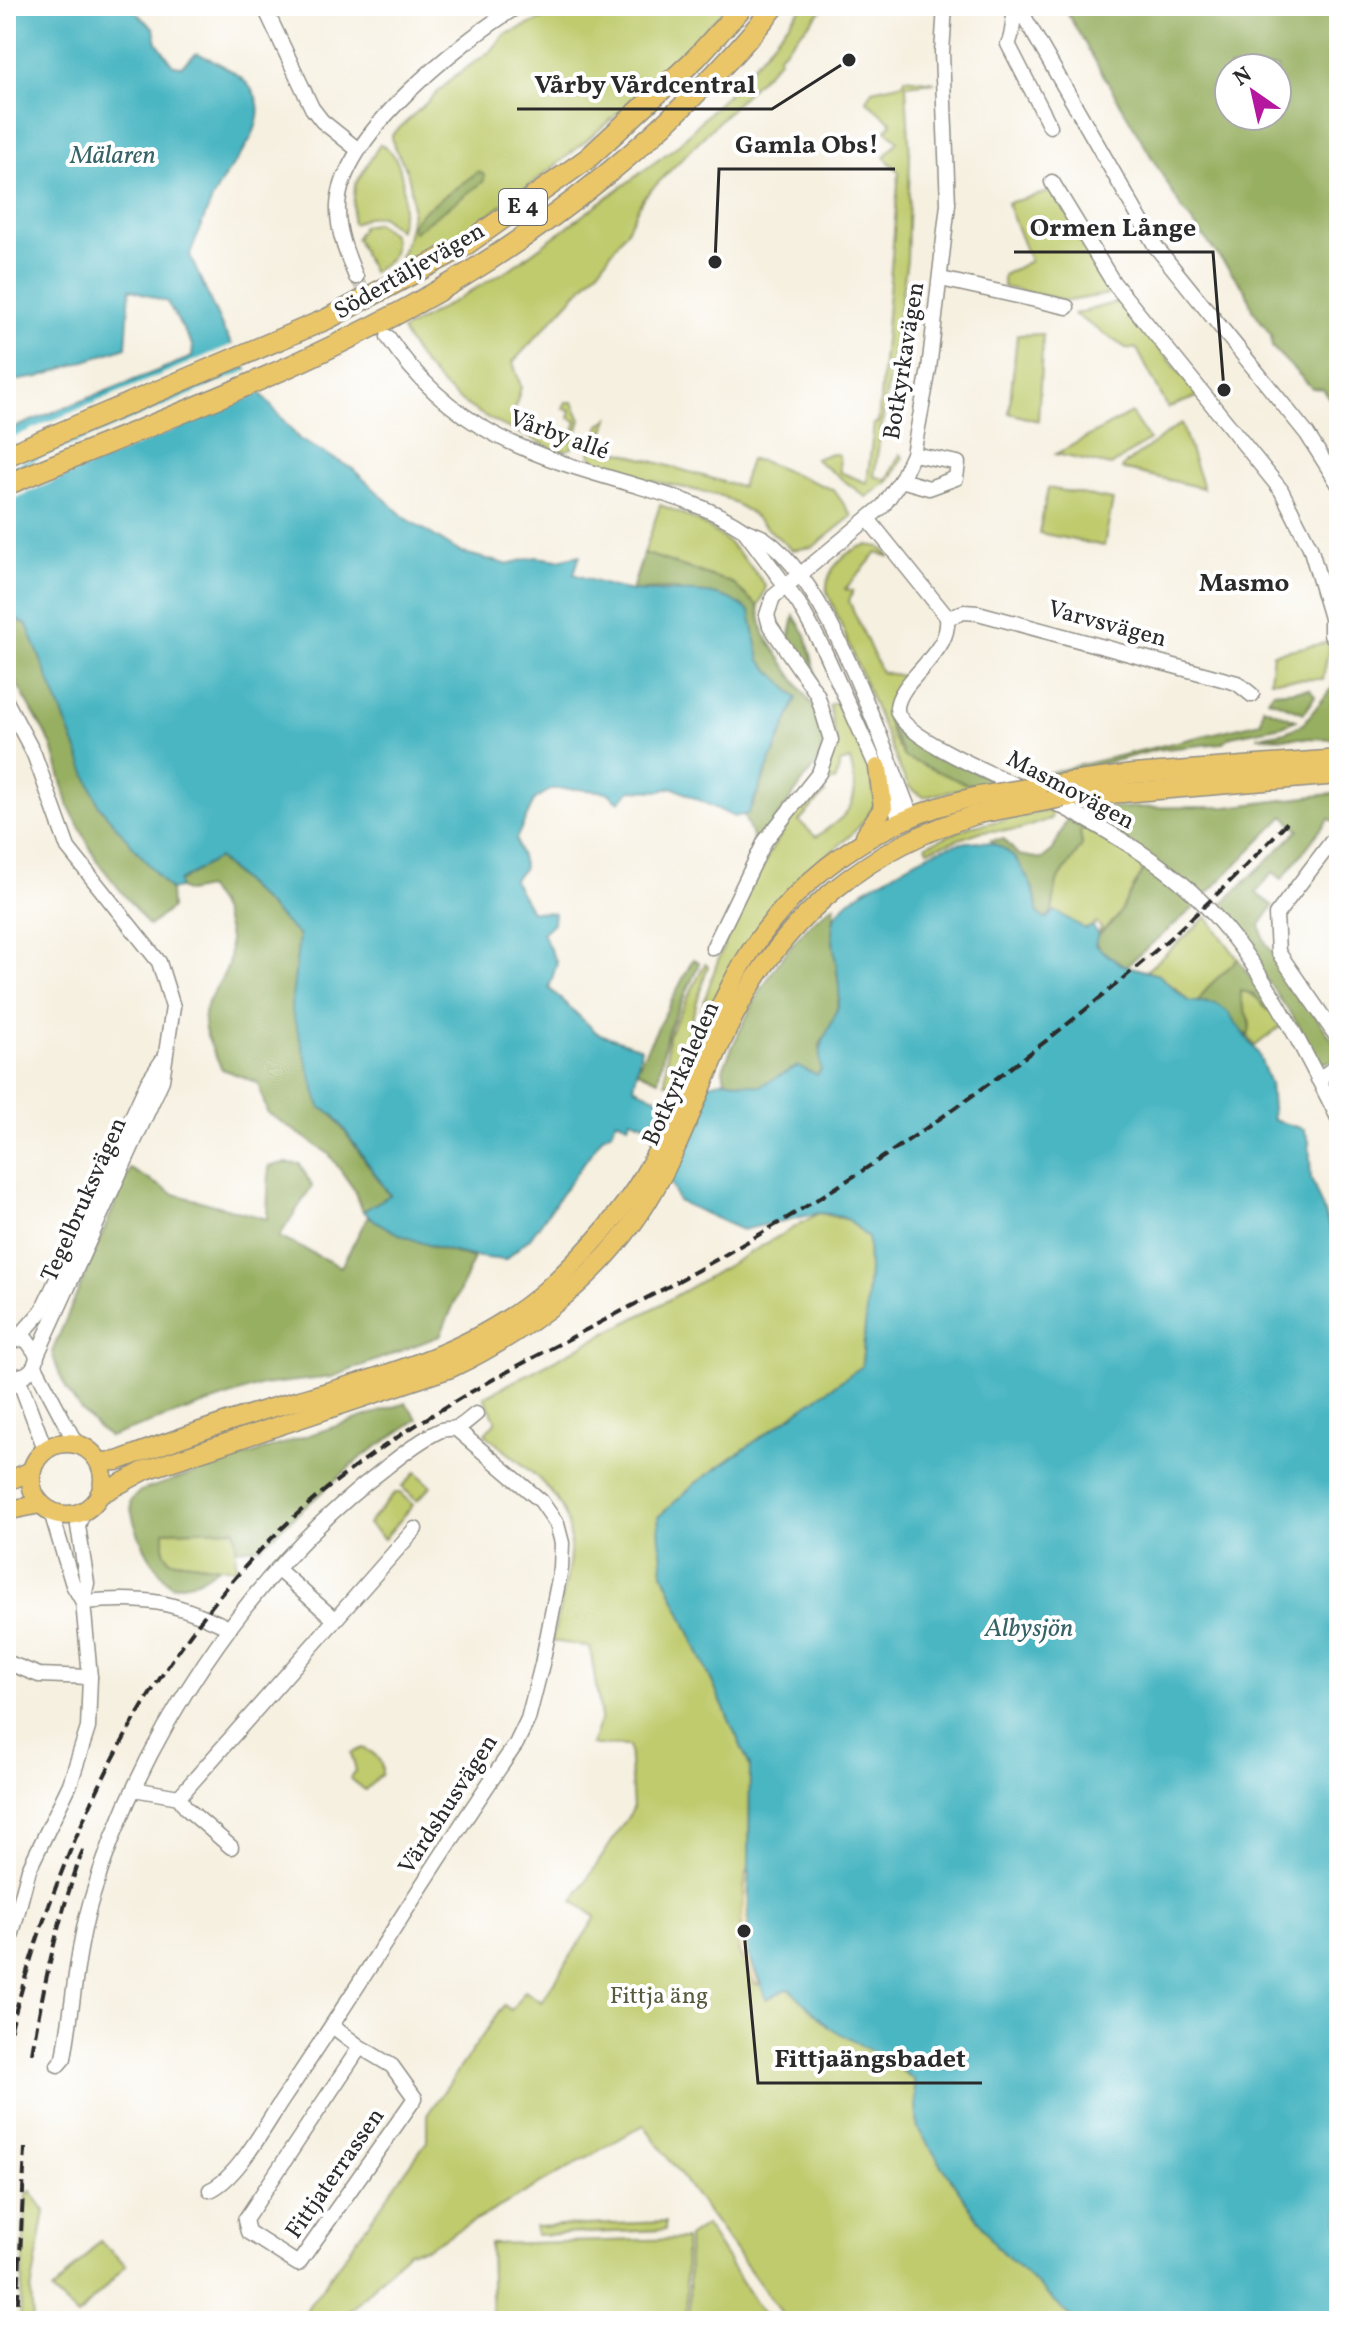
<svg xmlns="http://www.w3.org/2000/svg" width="1345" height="2327" font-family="Vollkorn,serif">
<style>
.green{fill:#bfcb6d;stroke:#757b4c;stroke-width:2}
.forest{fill:#97af60;stroke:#616d46;stroke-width:2;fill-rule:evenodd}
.sand{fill:#eeda9e;stroke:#8c8264;stroke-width:2}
.water{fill:#48b6c2;stroke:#3a7076;stroke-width:2}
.pier{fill:#f6f0e0}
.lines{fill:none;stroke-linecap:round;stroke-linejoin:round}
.minor-tunnel{stroke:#cdc9bc;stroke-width:14;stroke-dasharray:14 7;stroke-linecap:butt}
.minor-casing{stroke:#908e86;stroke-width:17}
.major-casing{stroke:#908e86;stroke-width:21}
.highway-casing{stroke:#908e86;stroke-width:23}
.minor{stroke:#fff;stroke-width:14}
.major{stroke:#ebc669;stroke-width:18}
.highway{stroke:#ebc669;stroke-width:20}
.rail{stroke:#2b2b2b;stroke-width:4;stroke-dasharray:12 6;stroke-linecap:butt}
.major-bridge-casing{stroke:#908e86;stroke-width:21;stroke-linecap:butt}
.major-bridge{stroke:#ebc669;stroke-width:18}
.labels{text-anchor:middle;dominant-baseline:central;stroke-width:8;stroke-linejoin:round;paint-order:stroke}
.shield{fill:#fff;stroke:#6b6b6b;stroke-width:2}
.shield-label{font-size:22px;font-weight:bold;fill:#2b2b2b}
.street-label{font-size:24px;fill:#2b2b2b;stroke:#fff}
.park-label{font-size:24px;fill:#575b3f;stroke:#fff}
.water-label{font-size:26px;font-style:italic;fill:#376367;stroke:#fff}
.neighbourhood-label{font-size:26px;font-weight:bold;fill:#2b2b2b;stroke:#fff}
.leader{fill:none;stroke:#2b2b2b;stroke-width:3}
.callout-dot{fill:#2b2b2b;stroke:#fff;stroke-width:3}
.callout-label{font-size:26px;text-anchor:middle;font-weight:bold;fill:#2b2b2b;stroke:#fff;stroke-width:8;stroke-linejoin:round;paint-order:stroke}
</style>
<rect width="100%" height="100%" fill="#fff"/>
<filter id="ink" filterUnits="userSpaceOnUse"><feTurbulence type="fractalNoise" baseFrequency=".0125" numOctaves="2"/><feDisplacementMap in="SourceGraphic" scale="16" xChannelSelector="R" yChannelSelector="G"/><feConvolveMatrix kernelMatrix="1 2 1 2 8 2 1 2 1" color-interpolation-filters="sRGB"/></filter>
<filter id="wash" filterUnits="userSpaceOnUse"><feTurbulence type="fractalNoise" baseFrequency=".006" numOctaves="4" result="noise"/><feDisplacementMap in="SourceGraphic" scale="32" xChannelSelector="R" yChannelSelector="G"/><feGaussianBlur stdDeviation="1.8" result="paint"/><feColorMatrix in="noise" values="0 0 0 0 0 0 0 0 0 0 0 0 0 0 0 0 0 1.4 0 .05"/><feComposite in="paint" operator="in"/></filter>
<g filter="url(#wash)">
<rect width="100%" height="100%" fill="#f6f0e0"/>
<g class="green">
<path d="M573,6H728C647,93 560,169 461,233C440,246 414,267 391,272C411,246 418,200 406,169C402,158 391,147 392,135L455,76L492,50L504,35Z"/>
<path d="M803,6H826L778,56L780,59L643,198L627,230L600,268L513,362L521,387L511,422L571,440L577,421L569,418L571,410L563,408L566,402H573L581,420L572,448C558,456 546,444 533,439C472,414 434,390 402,331L511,268L677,146L740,81Z"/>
<path d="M905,78L935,82L906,85L910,157L907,260L874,476L887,480L900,454L903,457L890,480L866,497L815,459L831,453L839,455L840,472L867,483L874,423H878L899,172L884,157L898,141L886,130L892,123L866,100L872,90L904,83Z"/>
<path d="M380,144C409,158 405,205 399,230L381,216L366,217L354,224L352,221L355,185Z"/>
<path d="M1053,191L1116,293L1068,301L1003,287V275L1030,261L1007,203Z"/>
<path d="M376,223L392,234C399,254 389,263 372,272L356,238L363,226Z"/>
<path d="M1121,301L1199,396L1168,408L1137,349L1126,348L1074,314Z"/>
<path d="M1043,334L1038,421L1009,413L1017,335Z"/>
<path d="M1131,413L1149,440L1111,466L1056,454Z"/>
<path d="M609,418L600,446L741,487L750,460L762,461L834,490L852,516L813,547L792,550L749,512L722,496L639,478L596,464L590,454L600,425Z"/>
<path d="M1181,423L1203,488L1122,469L1124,465Z"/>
<path d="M1048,488L1113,500L1104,546L1039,533Z"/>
<path d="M660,505C711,523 735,543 766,587L759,606L750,612L674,589L632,590Z"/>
<path d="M867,545L880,547L891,557L877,553L845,589L853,591L849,601L881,672L908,677L890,710L885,713L892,737L904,757L974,786L924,797L909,787L901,771L827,591C825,570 847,549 867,545Z"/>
<path d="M1330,642L1323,679L1270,680L1273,653Z"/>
<path d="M836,702L868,765L876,802C857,839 820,857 791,887C745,936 716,991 691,1053C708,970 758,848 819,788L825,793L799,821L816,837C850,813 862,805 850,760L840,763L836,780L829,782L825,777L837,743L829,706Z"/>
<path d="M1046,811L1052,812L1051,819L1018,830L982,831L928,850L926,845L969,827Z"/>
<path d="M1084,827L1146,866L1116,919L1098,934L1101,928L1097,923L1086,930L1052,911L1057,882L1082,845L1080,832Z"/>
<path d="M1207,917L1238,959L1209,986L1197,1003L1188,1001L1175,987L1144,973Z"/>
<path d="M705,964L708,966L672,1082L665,1083L668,1036Z"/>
<path d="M1244,989L1272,1010L1282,1025L1255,1046L1248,1036L1250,1023L1239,995Z"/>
<path d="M819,1213L849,1220L868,1238L869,1271L862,1366L696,1483L663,1573L750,1766L748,1954L767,1999L789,1988L914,2080L918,2129L996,2246L1075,2321H787L644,2125L427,2248L408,2251L340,2321H315L306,2310L427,2141V2115L504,2005L511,2010L525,1991L541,2002L596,1917L573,1901L633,1809L629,1746L591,1745L601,1718L590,1647L552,1641C559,1604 579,1555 566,1518C555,1484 511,1457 485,1434L496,1421L484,1397L654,1308Z"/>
<path d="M416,1472L431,1486L417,1501L402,1487Z"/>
<path d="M395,1493H400L413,1505L384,1539L368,1524Z"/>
<path d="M236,1529V1569L170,1560L163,1551V1531Z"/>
<path d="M363,1748C375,1753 383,1760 382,1774L365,1790L350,1778L356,1771L351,1753Z"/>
<path d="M31,2191L45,2211L31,2292L33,2321H20L26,2193Z"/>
<path d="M665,2222V2230L536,2235L535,2227Z"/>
<path d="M705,2225L767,2321H690L688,2237Z"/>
<path d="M685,2239L687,2321H492L490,2244Z"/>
<path d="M100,2241L126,2265L78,2316L52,2292Z"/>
</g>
<g class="forest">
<path d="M1063,6H1339V412L1323,389L1312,388L1272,347L1271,335L1252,309L1246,291L1182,209ZM1229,68H1277V116H1229Z"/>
<path d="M479,171L485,176L483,182L414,232L411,226L421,213Z"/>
<path d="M644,553L732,583L758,606L764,634L820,717L824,741L820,758L756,847L744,816L753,805L797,698L760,660L752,621L674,589L632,590Z"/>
<path d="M6,613L27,625L170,890L171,908L149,926L97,861L69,807L52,746L6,664Z"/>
<path d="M794,616L806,635L819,686L789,641Z"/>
<path d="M1339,679V739L1257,737L1286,732L1303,724Z"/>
<path d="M1310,689L1315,696L1304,713L1268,699L1273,692Z"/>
<path d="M1263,707L1296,720L1282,726L1231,736L1222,743L1156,750L1080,770L1009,782L1261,722Z"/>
<path d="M890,710L897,727L908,737L997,783L966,784L904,757L886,719L885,713Z"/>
<path d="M1339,793V823L1329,819L1282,879L1273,872L1256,893L1273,906L1260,925L1264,940L1335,1044L1333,1060L1320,1064L1297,1023L1217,909L1299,830L1284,816L1205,896L1076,808L1227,807Z"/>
<path d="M1067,819L1084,827L1080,832L1082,845L1057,882L1052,911L1046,920L1037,912C1037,871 1009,866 991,840L1004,839L1018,855L1042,859L1053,850Z"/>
<path d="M217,858L300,936L291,1008L333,1115L390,1196L363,1211L353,1188L329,1154L267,1112L258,1083L222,1069C215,1053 202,1033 204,1016C206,997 223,982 228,964C234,940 223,905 206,888L187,892L179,888V882Z"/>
<path d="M1146,866L1197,905L1126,966L1101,952L1094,940L1116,919Z"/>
<path d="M835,905L832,933L840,993L834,1021L820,1045L821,1069L817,1075L793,1069L760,1086L725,1080L723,1069C745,1015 784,936 835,905Z"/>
<path d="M693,959L699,962L698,967L667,1033L658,1080L636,1070Z"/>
<path d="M1238,959L1272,1010H1267L1254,994L1241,991C1238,1007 1255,1020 1248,1036L1210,1003L1198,1002L1209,986Z"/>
<path d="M285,1163L300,1164L312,1186L279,1237L341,1267L368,1216L432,1247L474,1258L440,1336L332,1377L262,1385L109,1437C79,1413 62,1389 52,1352L130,1169L174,1194L267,1219L269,1166Z"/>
<path d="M406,1403L418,1419L359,1459L260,1547L236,1549L235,1529L164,1531V1551L170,1560L219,1567L197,1581L172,1586C151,1565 133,1531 130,1501L140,1491Z"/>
</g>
<path class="sand" d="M751,1865L748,1954L760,1985L755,1984L738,1951L746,1872Z"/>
<path class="water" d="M6,6H129L154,29L157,42L173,65L181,66L197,53C269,84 276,112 228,172C216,187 196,236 190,256L224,331L262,395L299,439L353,469L404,517L460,552L506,564L536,557L558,560L580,555L574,574C593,581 614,589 635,591C672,594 719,583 750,612L760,660L797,698L748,814L734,817L672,787L661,791L631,790L619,802L607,792L577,789H552L535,799L516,839L524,868L513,880L531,911L554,913L553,923L542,933L557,963L549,988L597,1033L641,1048L634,1087L660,1099L663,1095L725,1080L760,1086L798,1066L817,1075L821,1069C814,1044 835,1026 839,1001C842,979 827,932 835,917C844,900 870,886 887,877C925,854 990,815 1021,867C1030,882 1037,894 1037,912L1046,920L1055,911L1086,929L1092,926L1098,934L1095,945L1120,964L1159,975L1188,1001L1217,1004L1227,1011L1258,1053L1270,1084L1273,1120L1304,1129L1309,1141L1311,1178L1339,1252V2321H1075L996,2246L933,2152L918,2129L914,2080L896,2065L829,2027L789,1988L767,1999L748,1954L750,1766L663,1573L658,1517L696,1483L862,1366L869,1271L868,1238L849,1220L836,1215L819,1213L742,1230L678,1201L648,1125L631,1119L628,1125L616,1120L612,1131L603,1136L530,1238L505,1260C462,1257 396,1241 363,1211L390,1195L334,1115L320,1107L291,1008L299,936L218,858L179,881V888L170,890L99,806L27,625L6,613V431L192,357L193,346L167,302L130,289L126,347L39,377L6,382Z"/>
<g class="pier">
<path d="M236,343L248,365L6,468V440Z"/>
<path d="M251,369L264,391L6,502V473Z"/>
</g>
</g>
<g filter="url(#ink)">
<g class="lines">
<path class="minor-tunnel" d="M356,277L384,329"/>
<defs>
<g id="minor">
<path d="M264,6L312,108L322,121L357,149"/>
<path d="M1018,6L1156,247L1307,434L1339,485"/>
<path d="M1019,7C1010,17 1015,32 1008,44L1050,126"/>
<path d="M1052,182L1113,282L1281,490L1310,547L1331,618V635"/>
<path d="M356,277C347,255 337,231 338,206C341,135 460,42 518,6"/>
<path d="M941,279L1067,307"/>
<path d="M388,337C450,430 530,455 631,484C671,496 708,506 743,529C749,533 758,534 765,539C829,582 881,742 911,815"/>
<path d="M901,480L929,488L956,478L958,463L913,454"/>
<path d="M868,519L947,617C949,635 939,648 928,661C918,674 899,690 897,707C894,734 1001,778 1024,789"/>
<path d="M744,530L799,604L823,648L900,819"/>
<path d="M947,618L964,612L978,613L1237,683L1252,695"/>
<path d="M6,701L34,754L68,848L159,962L173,1007L162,1080L37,1355"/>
<path d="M1047,799C1094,822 1157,858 1195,895C1259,957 1300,1042 1339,1120"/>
<path d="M1339,832L1276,915L1278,952L1339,1040"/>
<path d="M713,948L765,841L819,773L831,740L817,694L770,626L767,615L773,597L883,506L901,480L913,454L929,369L948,204L942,53L945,6"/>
<path d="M1318,1079L1339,1065"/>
<path d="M19,1337L42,1311L148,1082L162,1061"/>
<path d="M6,1341L26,1339L37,1355C36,1372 22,1381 6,1373"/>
<path d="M35,1366L75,1442"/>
<path d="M18,1377L45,1449"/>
<path d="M51,1512L73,1585L83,1602"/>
<path d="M277,1569L333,1618"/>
<path d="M83,1602C144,1596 174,1601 229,1628"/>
<path d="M6,1662L39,1675L90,1677"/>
<path d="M134,1789L179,1797L415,1529"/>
<path d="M179,1797L186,1808L231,1847"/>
<path d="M6,1956L29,1869L70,1784L88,1728L90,1677L83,1602L87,1583L78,1526L83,1512"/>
<path d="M332,2026L360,2047L245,2220L248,2232L298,2264L415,2098L392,2066L360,2047"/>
<path d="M58,2065L64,2058C73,2007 76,1954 90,1904C138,1740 249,1572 384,1469C400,1456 420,1440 439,1431C445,1428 450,1430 456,1428C463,1426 470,1418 476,1414"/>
<path d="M210,2190C238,2178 267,2122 285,2096C364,1980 436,1858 516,1744L528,1719L542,1664L561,1568L562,1543L557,1524L541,1501L455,1428"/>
</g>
<g id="major">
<path d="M1039,786L1133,774L1339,759"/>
<path d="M1063,798L1339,775"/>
<path d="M865,835L883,808L878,768"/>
<circle cx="67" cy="1479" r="36"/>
<path d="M100,1462L117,1461C168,1442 219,1424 271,1408C367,1380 469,1358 546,1290C579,1260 609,1228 634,1191C673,1132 694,1063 724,999C774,892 864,821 979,796"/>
<path d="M6,1482L31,1471"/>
<path d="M101,1494L146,1470L451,1368C532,1329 608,1271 653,1192C686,1135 705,1073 734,1016C786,914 871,846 979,814"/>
<path d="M6,1511L40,1504"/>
</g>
<g id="highway">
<path d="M6,456L327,319L461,248L587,159L696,58L743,6"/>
<path d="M6,485C139,429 279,378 406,309C545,234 675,129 775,6"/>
</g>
</defs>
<use href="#minor" class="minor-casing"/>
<use href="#major" class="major-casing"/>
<use href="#highway" class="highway-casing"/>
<use href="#minor" class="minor"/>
<use href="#major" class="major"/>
<use href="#highway" class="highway"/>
<g class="rail">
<path d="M6,2048C52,1862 134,1678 271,1539C393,1417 550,1353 698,1270C906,1153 1130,995 1290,819"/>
<path d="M32,2053C44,1983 58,1917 83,1850"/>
<path d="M17,2321L25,2148"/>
</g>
<defs>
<g id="major-bridge">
<path d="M979,796L1039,786"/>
<path d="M979,814L1063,798"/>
</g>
</defs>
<use href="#major-bridge" class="major-bridge-casing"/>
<use href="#major-bridge" class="major-bridge"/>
</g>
</g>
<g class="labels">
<rect class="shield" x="499" y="189" width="48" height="36" rx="6"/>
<g class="shield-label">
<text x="523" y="207">E 4</text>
</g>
<g class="street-label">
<text transform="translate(410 272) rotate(-30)">Södertäljevägen</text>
<text transform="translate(905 361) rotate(-81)">Botkyrkavägen</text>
<text transform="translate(559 436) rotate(20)">Vårby allé</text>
<text transform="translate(1107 625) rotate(15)">Varvsvägen</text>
<text transform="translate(1070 791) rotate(28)">Masmovägen</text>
<text transform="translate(682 1074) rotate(-66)">Botkyrkaleden</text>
<text transform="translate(85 1200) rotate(-66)">Tegelbruksvägen</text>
<text transform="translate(449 1805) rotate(-57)">Värdshusvägen</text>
<text transform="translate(336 2174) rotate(-55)">Fittjaterrassen</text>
</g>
<g class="park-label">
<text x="659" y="1997">Fittja äng</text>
</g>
<g class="water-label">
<text x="113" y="156">Mälaren</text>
<text x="1029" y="1629">Albysjön</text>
</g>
<g class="neighbourhood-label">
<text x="1244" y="584">Masmo</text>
</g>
</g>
<path class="leader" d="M849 60L772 109H517M715 262L719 169H895M1224 390L1213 252H1014M744 1931L758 2083H982"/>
<g class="callout-dot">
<circle cx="849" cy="60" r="8"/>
<circle cx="715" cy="262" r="8"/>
<circle cx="1224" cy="390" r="8"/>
<circle cx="744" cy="1931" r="8"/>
</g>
<g class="callout-label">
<text x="645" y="93">Vårby Vårdcentral</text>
<text x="807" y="153">Gamla Obs!</text>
<text x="1113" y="236">Ormen Långe</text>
<text x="870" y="2067">Fittjaängsbadet</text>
</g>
<rect width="1345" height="2327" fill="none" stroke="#fff" stroke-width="32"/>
<g transform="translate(1253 92) rotate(326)"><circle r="38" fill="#ffffff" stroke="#aaaaaa" stroke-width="2"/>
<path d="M0-6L14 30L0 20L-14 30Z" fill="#b5179e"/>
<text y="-12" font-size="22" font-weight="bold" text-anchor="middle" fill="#2b2b2b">N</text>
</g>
</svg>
